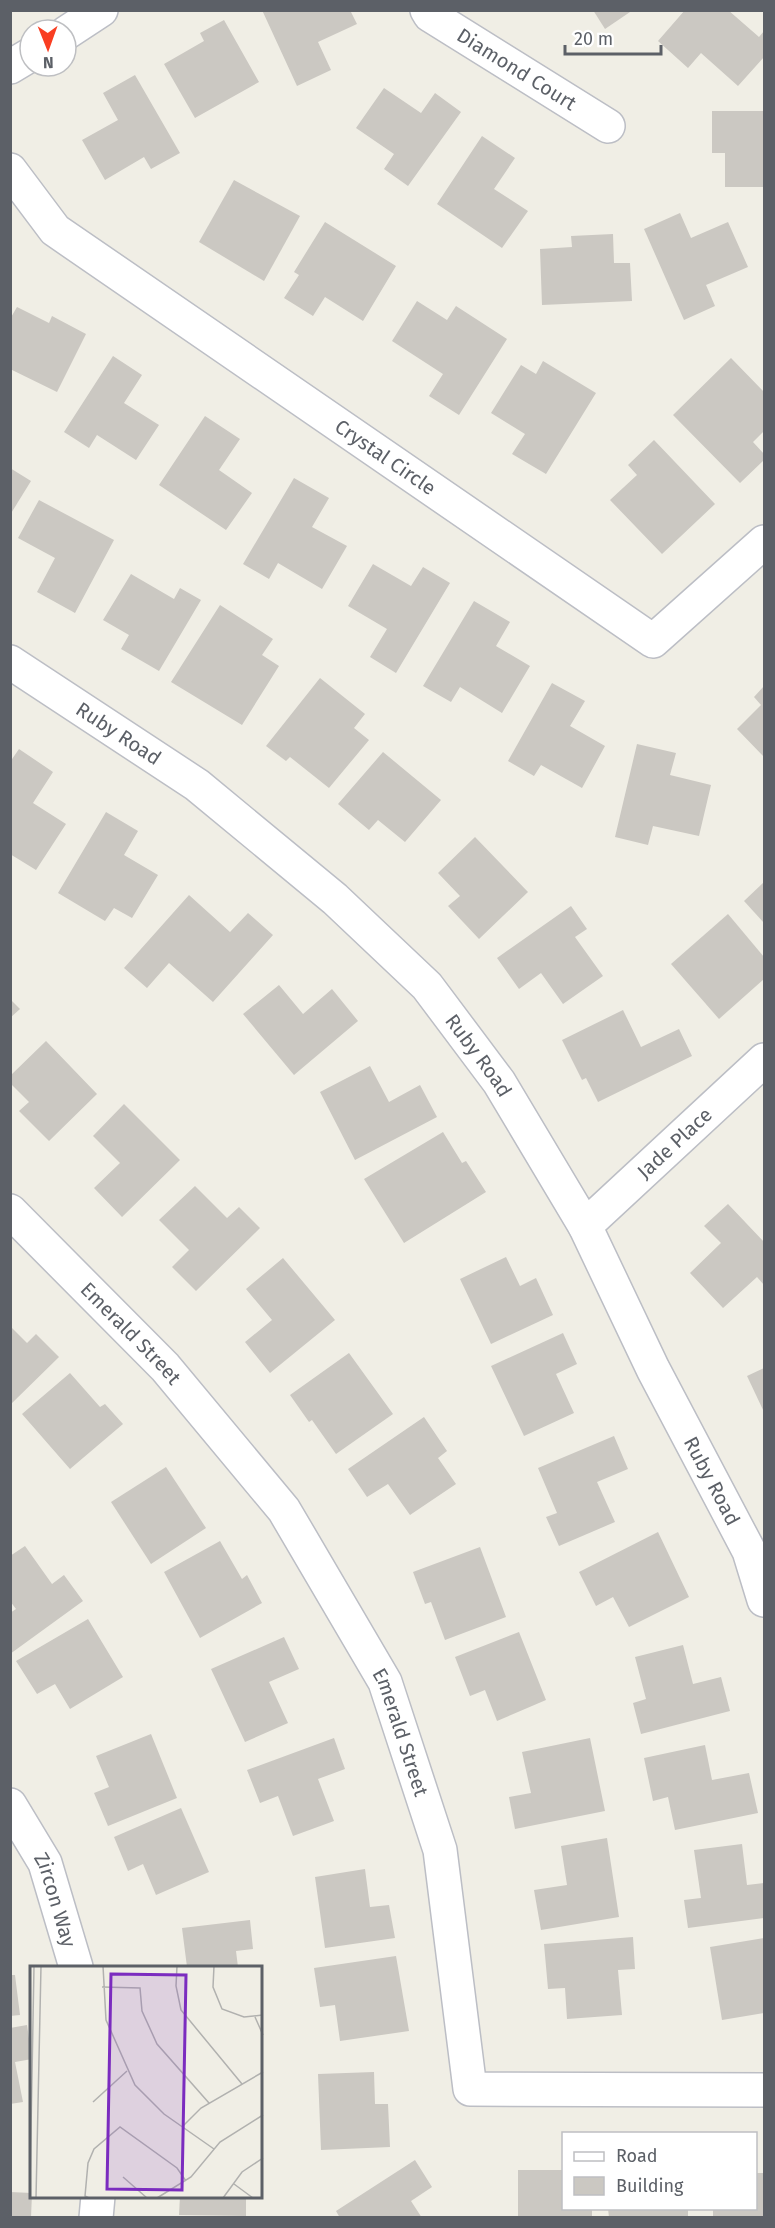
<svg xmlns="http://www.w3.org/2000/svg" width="775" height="2228" font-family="'Fira Sans',sans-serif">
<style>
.building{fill:#cbc8c2}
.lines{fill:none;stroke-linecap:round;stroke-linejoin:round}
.street-casing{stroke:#bcbec5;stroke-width:36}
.street{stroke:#fff;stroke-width:33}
.labels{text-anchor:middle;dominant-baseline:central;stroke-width:5;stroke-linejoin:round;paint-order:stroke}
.street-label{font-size:20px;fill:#5c6067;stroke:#fff}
.inset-road{fill:none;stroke:#b1b1af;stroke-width:1.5}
.view{fill:#7b2cbf;fill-opacity:0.15;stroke:#7b2cbf;stroke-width:3}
.inset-edge{fill:none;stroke:#5c6067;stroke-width:3}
</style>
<rect width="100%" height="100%" fill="#f0eee5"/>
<g class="building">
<path d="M262,10H350L357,24L318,42L331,70L297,86Z"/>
<path d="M593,10H633L605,29Z"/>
<path d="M685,10H728L759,37L764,31V57L738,86L701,53L688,68L658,41Z"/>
<path d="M224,20L259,82L195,118L164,64L204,41L200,33Z"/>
<path d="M135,75L180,153L151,169L144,157L105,180L82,140L118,120L103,93Z"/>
<path d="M384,88L421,113L435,93L461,112L408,186L384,169L394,154L356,128Z"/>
<path d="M712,111H764V187H725V153H712Z"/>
<path d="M482,136L515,158L494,189L528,211L502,248L437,204Z"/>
<path d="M234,180L300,216L264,281L199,242Z"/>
<path d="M680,213L691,238L728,222L748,267L706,285L715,306L684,320L644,229Z"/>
<path d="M325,222L396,266L363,321L325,297L313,316L284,298L299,275L294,272Z"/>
<path d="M613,234L614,263H630L632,301L542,305L540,249L572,247L571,236Z"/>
<path d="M417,301L447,320L456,306L507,339L459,415L429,396L443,374L392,341Z"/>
<path d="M17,307L49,323L52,316L86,334L57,392L10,369V319Z"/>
<path d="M113,356L142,375L124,403L159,425L136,460L97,435L89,448L64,432Z"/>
<path d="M731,358L764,392V431L753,442L764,454V460L740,483L673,415Z"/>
<path d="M543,361L596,393L546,474L512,454L525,434L491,413L521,365L536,374Z"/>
<path d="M205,416L240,439L219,470L252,493L226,530L159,485Z"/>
<path d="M654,440L715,504L662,554L610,500L637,475L628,465Z"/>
<path d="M10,468L31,481L10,515Z"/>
<path d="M294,478L329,498L312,527L347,546L322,589L278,563L269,579L243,564Z"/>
<path d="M39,500L114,540L75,613L37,592L55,558L18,538Z"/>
<path d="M373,564L411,586L423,567L450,583L396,673L370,657L387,629L348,606Z"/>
<path d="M131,574L174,599L180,588L201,600L159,671L121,649L129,635L103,620Z"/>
<path d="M474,601L510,622L496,646L530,666L502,713L460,687L451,702L423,686Z"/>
<path d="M220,605L273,639L262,655L279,666L242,725L171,682Z"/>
<path d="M320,678L365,714L354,728L369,740L329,788L290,757L286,761L266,746Z"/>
<path d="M552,683L585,701L570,726L605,746L582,788L541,765L534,776L508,761Z"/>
<path d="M764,686V757L737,729L761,705L754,697Z"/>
<path d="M637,744L676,753L670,775L711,785L699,836L653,826L648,845L615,837Z"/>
<path d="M19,749L53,772L33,803L66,824L36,870L10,854V762Z"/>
<path d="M383,752L441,800L405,842L378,820L369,830L338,804Z"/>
<path d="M106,812L138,831L124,855L158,875L132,918L114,908L105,921L58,893Z"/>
<path d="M475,837L528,892L479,939L448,906L460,896L438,873Z"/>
<path d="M764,882V923L744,901Z"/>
<path d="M189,895L230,932L248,913L273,935L213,1002L169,963L147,988L124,968Z"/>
<path d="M571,906L587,929L575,937L603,976L563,1004L541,973L519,989L497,958Z"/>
<path d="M728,914L764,957V979L719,1019L671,964Z"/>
<path d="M279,985L303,1014L332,989L358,1021L294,1075L243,1014Z"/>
<path d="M10,999L20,1009L10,1018Z"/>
<path d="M623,1010L641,1047L679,1029L692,1056L598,1102L586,1078L582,1080L562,1040Z"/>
<path d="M46,1041L97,1094L49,1141L19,1111L29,1102L10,1083V1076Z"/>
<path d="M370,1066L389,1102L420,1085L437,1117L355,1160L320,1092Z"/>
<path d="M124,1104L180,1160L122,1217L94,1188L120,1163L93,1136Z"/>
<path d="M443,1132L462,1163L466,1161L486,1192L404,1243L364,1179Z"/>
<path d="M195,1186L227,1218L239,1207L260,1228L196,1291L172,1267L189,1250L159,1220Z"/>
<path d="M728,1204L764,1242V1285L757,1277L723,1308L690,1273L721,1243L704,1226Z"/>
<path d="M506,1257L520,1286L536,1278L553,1315L491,1344L460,1279Z"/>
<path d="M283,1258L335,1320L270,1373L245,1342L272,1320L246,1289Z"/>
<path d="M10,1326L27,1343L36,1334L59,1357L10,1405Z"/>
<path d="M563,1333L577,1364L556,1374L574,1413L524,1436L491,1366Z"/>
<path d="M349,1353L393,1414L336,1454L312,1420L309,1422L290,1395Z"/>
<path d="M764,1368V1412L747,1376Z"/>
<path d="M70,1373L100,1407L105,1404L123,1424L70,1469L22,1414Z"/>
<path d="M424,1417L447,1451L438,1458L456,1484L410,1515L388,1484L367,1497L348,1469Z"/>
<path d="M614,1436L628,1469L597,1482L615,1522L559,1546L546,1517L557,1513L538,1468Z"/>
<path d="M166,1467L206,1528L151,1564L111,1502Z"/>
<path d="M658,1532L689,1597L629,1627L613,1597L596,1606L579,1572Z"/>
<path d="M220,1541L242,1579L247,1575L262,1603L200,1638L164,1572Z"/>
<path d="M25,1546L52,1584L64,1575L83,1601L10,1654V1613L16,1609L10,1601V1556Z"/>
<path d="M480,1547L506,1617L445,1640L431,1602L425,1604L413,1572Z"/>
<path d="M88,1619L123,1677L70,1709L55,1684L37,1694L16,1661Z"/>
<path d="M519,1632L546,1700L497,1721L485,1690L470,1696L455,1657Z"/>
<path d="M284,1637L299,1669L269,1682L288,1723L245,1742L211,1669Z"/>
<path d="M683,1645L693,1684L721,1677L730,1711L641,1734L633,1703L646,1699L635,1657Z"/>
<path d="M151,1734L177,1798L108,1826L94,1793L109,1787L96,1756Z"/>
<path d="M334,1738L345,1769L318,1779L334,1821L293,1836L278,1796L260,1803L247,1770Z"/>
<path d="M590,1738L605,1811L515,1829L509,1797L531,1793L522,1752Z"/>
<path d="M705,1745L712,1780L749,1773L758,1813L675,1830L668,1797L653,1801L644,1758Z"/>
<path d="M181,1808L209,1872L156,1895L143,1864L128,1871L114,1837Z"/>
<path d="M607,1838L619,1917L541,1930L534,1890L567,1885L561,1846Z"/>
<path d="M742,1844L747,1885L764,1883V1918L688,1928L684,1900L701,1898L694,1850Z"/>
<path d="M365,1869L370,1907L389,1905L395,1938L325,1948L315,1877Z"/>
<path d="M250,1920L253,1949L236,1951L238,1967H187L182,1928Z"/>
<path d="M633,1937L635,1969L618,1970L622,2015L567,2019L565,1988L548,1989L544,1944Z"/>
<path d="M764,1938V2013L722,2020L710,1947Z"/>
<path d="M396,1956L409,2031L340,2041L335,2005L320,2007L314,1968Z"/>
<path d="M10,1975H15L20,2015L10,2016Z"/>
<path d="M27,2025L32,2059L15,2062L23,2102L10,2104V2028Z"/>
<path d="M374,2072L375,2104H388L390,2147L321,2150L318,2074Z"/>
<path d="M415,2160L432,2187L411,2201L422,2218H340L336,2211Z"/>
<path d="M518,2170H564V2208H592V2218H518Z"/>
<path d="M756,2173H764V2218H713V2208H756Z"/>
<path d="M10,2192L32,2193L31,2218H10Z"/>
<path d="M180,2196H246V2216L179,2215Z"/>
<path d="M608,2208H688V2218H609Z"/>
</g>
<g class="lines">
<defs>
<g id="street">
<path id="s1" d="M427,10L430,15L608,126"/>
<path d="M66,33L101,10"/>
<path d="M10,67L30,55"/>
<path id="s2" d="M10,170L55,230L653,641L764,542"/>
<path id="s3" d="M10,662L197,785L335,899L427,986L499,1082L585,1226L653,1369L749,1551L764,1600"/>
<path id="s4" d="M10,1211L165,1367L284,1510L385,1682L440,1850L470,2089L764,2090"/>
<path id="s5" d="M585,1226L764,1060"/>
<path id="s6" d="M10,1805L45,1863L76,1967"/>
<path d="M96,2218L98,2196"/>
</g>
</defs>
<use href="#street" class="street-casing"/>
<use href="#street" class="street"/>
</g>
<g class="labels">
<g class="street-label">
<text stroke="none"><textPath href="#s1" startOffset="108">Diamond Court</textPath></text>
<text stroke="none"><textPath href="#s2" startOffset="476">Crystal Circle</textPath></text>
<text stroke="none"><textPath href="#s3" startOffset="130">Ruby Road</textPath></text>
<text stroke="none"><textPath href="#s3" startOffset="616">Ruby Road</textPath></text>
<text stroke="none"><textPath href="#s5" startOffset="122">Jade Place</textPath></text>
<text stroke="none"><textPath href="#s4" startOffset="172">Emerald Street</textPath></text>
<text stroke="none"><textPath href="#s3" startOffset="1102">Ruby Road</textPath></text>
<text stroke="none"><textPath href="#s4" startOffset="658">Emerald Street</textPath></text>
<text stroke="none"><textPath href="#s6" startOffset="106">Zircon Way</textPath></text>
</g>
</g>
<g transform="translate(30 1966)">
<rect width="232" height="232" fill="#f0eee5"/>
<path class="inset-road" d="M73,0L76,54L105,119L134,148L184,183M147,0L146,20L151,44L212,118M184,0L183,21L192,43L214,51L233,49M72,21L110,22L112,45L127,78L179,137M225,51L233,69M63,136L97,105M152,161L171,142L233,106M93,211L117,232M0,218L4,0M204,218L223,232M6,232L11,0M59,232L55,230L58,197L64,183L90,161L147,202L156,215M127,232L161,211L190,176L233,149M193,232L212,206L233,192"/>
<path class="view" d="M81,8L156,9L152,224L77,223Z"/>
<rect width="232" height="232" class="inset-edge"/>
</g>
<rect width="775" height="2228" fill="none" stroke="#5c6067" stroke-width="24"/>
<rect x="562" y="2132" width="195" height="78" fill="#ffffff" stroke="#bebfc2" stroke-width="1.5"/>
<rect x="574" y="2152" width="30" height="9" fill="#ffffff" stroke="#bebfc2" stroke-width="1.5"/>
<text x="616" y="2162" font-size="18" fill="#5c6067">Road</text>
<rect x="574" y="2177" width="30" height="18" fill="#cbc8c2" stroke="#bebfc2" stroke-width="1.5"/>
<text x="616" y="2192" font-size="18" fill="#5c6067">Building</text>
<g transform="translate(48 48) rotate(179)"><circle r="28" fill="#ffffff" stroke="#bebfc2" stroke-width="1.5"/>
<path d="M0-4.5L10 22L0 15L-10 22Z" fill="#f93e22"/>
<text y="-9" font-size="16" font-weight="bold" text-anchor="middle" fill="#5c6067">N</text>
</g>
<path d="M565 45v9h96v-9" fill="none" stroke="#5c6067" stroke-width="3"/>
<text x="574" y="45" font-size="18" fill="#5c6067" stroke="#ffffff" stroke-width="4.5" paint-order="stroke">20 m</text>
</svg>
